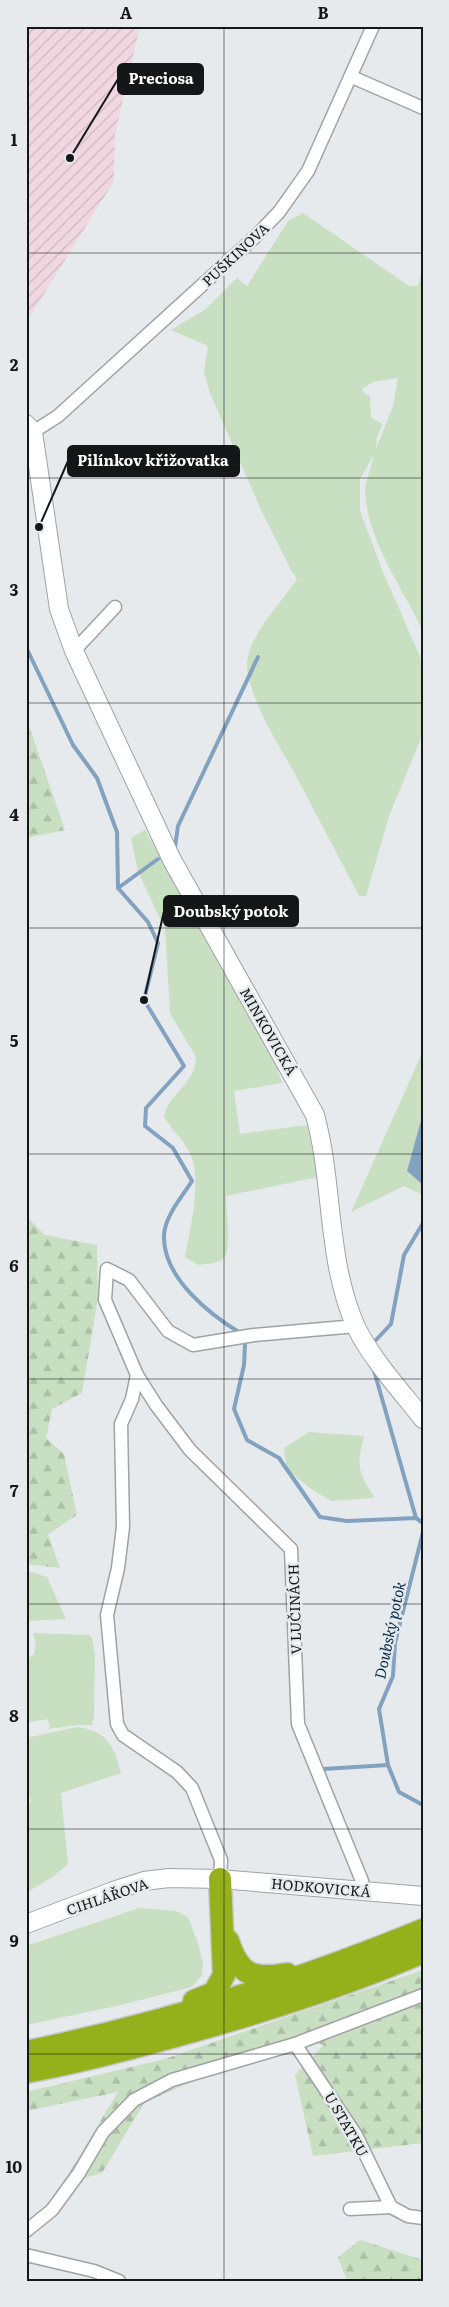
<svg xmlns="http://www.w3.org/2000/svg" width="449" height="2307" font-family="Literata,serif">
<style>
.industrial{fill:url(#industrial-furrows)}
.green{fill:#c8dfc2;fill-rule:evenodd}
.forest{fill:url(#forest-firs)}
.water{fill:#83a2c0}
.lines{fill:none;stroke-linecap:round;stroke-linejoin:round}
.stream{stroke:#83a2c0;stroke-width:4}
.street-casing{stroke:#9fa3a6;stroke-width:15}
.secondary-casing{stroke:#9fa3a6;stroke-width:20}
.highway-casing{stroke:#c7c7c7;stroke-width:25}
.street{stroke:#fff;stroke-width:12}
.secondary{stroke:#fff;stroke-width:18}
.highway{stroke:#95b01b;stroke-width:22}
.grid{fill:none;stroke:#141617;stroke-width:1;stroke-opacity:0.55}
.labels{text-anchor:middle;dominant-baseline:central;stroke-width:5;stroke-linejoin:round;paint-order:stroke}
.street-label{font-size:14px;fill:#141617;stroke:#e6eaed}
.water-label{font-size:15px;font-style:italic;fill:#052c4a;stroke:#e6eaed}
.leader{fill:none;stroke:#141617;stroke-width:2}
.callout-dot{fill:#141617;stroke:#e6eaed;stroke-width:2}
.callout{fill:#141617;stroke:#141617;stroke-width:2}
.callout-label{font-size:15px;text-anchor:middle;font-weight:bold;fill:#fff}
.neatline{fill:none;stroke:#141617;stroke-width:2}
.grid-label{font-size:16px;text-anchor:middle;font-weight:bold;fill:#141617}
</style>
<defs>
<pattern id="industrial-furrows" width="10" height="10" patternUnits="userSpaceOnUse" patternTransform="scale(1.25)"><rect width="10" height="10" fill="#f0d7e0"/><path d="M-1 1l2-2M0 10L10 0M9 11l2-2" fill="none" stroke="#cdb8bf"/></pattern>
<pattern id="forest-firs" width="22" height="20" patternUnits="userSpaceOnUse" patternTransform="scale(1.25)"><rect width="22" height="20" fill="#c8dfc2"/><path d="M5 1l3.5 6h-7zM16 11l3.5 6h-7z" fill="#abbfa6"/></pattern>
</defs>
<rect width="100%" height="100%" fill="#e6eaed"/>
<path class="industrial" d="M26,26H140L115,134L114,181L26,323Z"/>
<g class="green">
<path d="M303,213L409,286H418L423,266V631C402,587 368,542 365,492C365,480 372,467 374,455L360,479V511L383,572L421,659L423,715L421,738L389,816L366,896H359C340,859 320,822 301,785C286,756 240,688 248,656C256,627 281,603 297,579L290,568L262,512L210,393L204,372L208,346L171,330L206,309L237,278L247,286L288,221ZM398,378L393,406L376,449L377,437L383,424L371,418L370,396L364,393L362,389L373,382Z"/>
<path d="M145,830L211,949L279,1065L278,1071L282,1083L234,1091L240,1134L307,1125L318,1177L226,1196C226,1210 232,1247 224,1258C219,1264 205,1264 198,1265L185,1257C190,1230 201,1185 192,1158C186,1141 173,1132 164,1117C168,1093 197,1083 196,1057L170,1013L165,929L138,872L131,838Z"/>
<path d="M423,1051V1113L407,1171L423,1185V1195L404,1186L351,1212Z"/>
<path d="M309,1432L364,1436C357,1464 357,1471 374,1496L372,1498L331,1501L311,1489L290,1472L286,1464L284,1448Z"/>
<path d="M26,1570L47,1577L66,1619L26,1621Z"/>
<path d="M33,1633L89,1635L92,1638L95,1655L94,1716L92,1725H78L48,1729L50,1726L47,1719L26,1723V1660L34,1654L36,1645Z"/>
<path d="M77,1727C107,1731 114,1745 121,1773L61,1793L68,1864L54,1876L26,1893V1804L31,1802L26,1787V1738Z"/>
<path d="M139,1908L176,1911L188,1917L198,1943L203,1964L202,1975L192,1987L121,2005L26,2025V1946Z"/>
</g>
<g class="forest">
<path d="M26,717L65,830L26,838Z"/>
<path d="M26,1216L45,1235L97,1245L98,1298L82,1393L52,1409L46,1438L64,1454L77,1515L48,1534L60,1568L26,1564Z"/>
<path d="M423,1970V2143L313,2156L295,2075L324,2045L291,2038L144,2103L102,2173L62,2184L118,2092L26,2111V2092L165,2059Z"/>
<path d="M360,2240L423,2260V2281H347L338,2257Z"/>
</g>
<path class="water" d="M423,1113V1185L407,1171Z"/>
<g class="lines">
<g class="stream">
<path d="M26,404L27,408"/>
<path d="M26,647L73,745L97,778L117,832L118,888L148,922L158,943L144,1000L184,1066L146,1108L145,1126L173,1148L192,1181C182,1197 165,1216 164,1235C162,1277 210,1315 242,1334"/>
<path d="M175,847L178,826L258,657"/>
<path d="M118,888L158,859"/>
<path d="M376,1340L391,1324L404,1255L423,1223"/>
<path d="M245,1345L244,1365L234,1409L247,1440L279,1458L320,1517L347,1521L416,1518L423,1523"/>
<path d="M373,1367L416,1518"/>
<path d="M423,1532L395,1643L393,1676L379,1709L388,1765L399,1792L423,1805"/>
<path d="M323,1769L388,1765"/>
</g>
<defs>
<g id="street">
<path d="M352,77L423,108"/>
<path d="M33,432L58,416L255,237L279,212L308,171L373,26"/>
<path d="M74,651L115,607"/>
<path d="M356,1326L254,1335L193,1345L168,1331L129,1280L107,1269L105,1300L137,1375L156,1405L190,1450L291,1549L298,1724L362,1881L363,1891"/>
<path d="M137,1375L132,1399L121,1424L123,1527L118,1568L107,1615L117,1724L123,1735L177,1772L192,1788L221,1860L220,1879"/>
<path d="M295,2044L356,2135L391,2207"/>
<path d="M350,2209L391,2207L408,2216L423,2218"/>
<path d="M26,2231L52,2210L79,2173L103,2132L134,2100L172,2080L295,2044L423,1995"/>
<path d="M26,2255L94,2271L119,2281"/>
</g>
<g id="secondary">
<path d="M26,424L33,432L59,609L74,651L172,860L315,1115C334,1185 326,1259 356,1327C371,1358 401,1391 423,1419"/>
<path d="M26,1924L116,1890L144,1881L169,1878L220,1879L423,1896"/>
</g>
<g id="highway">
<path d="M228,1941C239,1975 252,1980 287,1974"/>
<path d="M194,2001L214,1993L224,1975L220,1879"/>
<path d="M26,2052C162,2024 294,1983 423,1930"/>
<path d="M26,2072C86,2061 145,2045 204,2028C278,2007 352,1983 423,1952"/>
</g>
</defs>
<use href="#street" class="street-casing"/>
<use href="#secondary" class="secondary-casing"/>
<use href="#highway" class="highway-casing"/>
<use href="#street" class="street"/>
<use href="#secondary" class="secondary"/>
<use href="#highway" class="highway"/>
</g>
<path class="grid" d="M224,26V2281M26,253H423M26,478H423M26,703H423M26,928H423M26,1154H423M26,1379H423M26,1604H423M26,1829H423M26,2054H423"/>
<g class="labels">
<g class="street-label">
<text transform="translate(235 254) rotate(-43)">PUŠKINOVA</text>
<text transform="translate(269 1031) rotate(60)">MINKOVICKÁ</text>
<text transform="translate(294 1609) rotate(-92)">V LUČINÁCH</text>
<text transform="translate(321 1887) rotate(5)">HODKOVICKÁ</text>
<text transform="translate(107 1896) rotate(-19)">CIHLÁŘOVA</text>
<text transform="translate(347 2124) rotate(60)">U STATKU</text>
</g>
<g class="water-label">
<text transform="translate(389 1630) rotate(-78)">Doubský potok</text>
</g>
</g>
<path class="leader" d="M70 158L118 79M39 527L68 461M144 1000L164 911"/>
<g class="callout-dot">
<circle cx="70" cy="158" r="5"/>
<circle cx="39" cy="527" r="5"/>
<circle cx="144" cy="1000" r="5"/>
</g>
<g class="callout">
<rect x="118" y="64" width="85" height="30" rx="5"/>
<rect x="68" y="446" width="171" height="30" rx="5"/>
<rect x="164" y="896" width="134" height="30" rx="5"/>
</g>
<g class="callout-label">
<text x="161" y="84">Preciosa</text>
<text x="153" y="466">Pilínkov křižovatka</text>
<text x="231" y="917">Doubský potok</text>
</g>
<rect width="449" height="2307" fill="none" stroke="#e6eaed" stroke-width="55"/>
<rect x="28" y="28" width="394" height="2252" class="neatline"/>
<g class="grid-label">
<text x="126" y="19">A</text>
<text x="323" y="19">B</text>
<text x="14" y="146">1</text>
<text x="14" y="371">2</text>
<text x="14" y="596">3</text>
<text x="14" y="821">4</text>
<text x="14" y="1047">5</text>
<text x="14" y="1272">6</text>
<text x="14" y="1497">7</text>
<text x="14" y="1722">8</text>
<text x="14" y="1947">9</text>
<text x="14" y="2173">10</text>
</g>
</svg>
